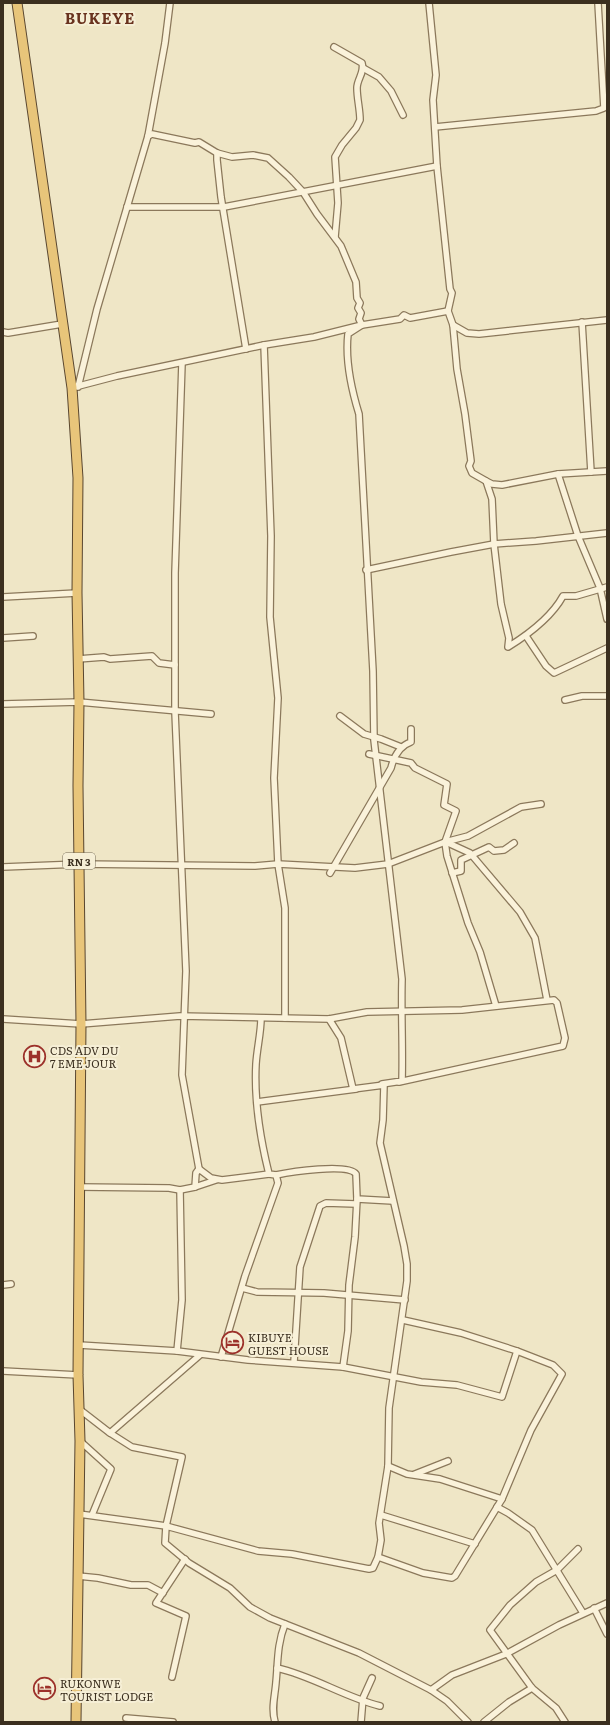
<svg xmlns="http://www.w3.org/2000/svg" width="610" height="1725" font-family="Literata,serif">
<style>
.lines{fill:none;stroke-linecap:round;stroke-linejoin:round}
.minor-casing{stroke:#8b785b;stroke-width:8}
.trunk-casing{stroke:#59462f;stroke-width:11}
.minor{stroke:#faf2da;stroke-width:5.5}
.trunk{stroke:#e8c57a;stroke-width:9}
.labels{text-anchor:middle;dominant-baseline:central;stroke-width:4;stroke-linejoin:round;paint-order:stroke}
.shield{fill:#f6efd6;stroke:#736956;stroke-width:1}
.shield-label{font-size:10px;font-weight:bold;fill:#3b2f1f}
.poi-label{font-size:11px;fill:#3b2f1f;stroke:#f6efd6;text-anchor:start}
.district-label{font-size:15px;font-weight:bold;letter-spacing:1px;fill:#69321e;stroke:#f6efd6}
</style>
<rect width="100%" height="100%" fill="#efe6c6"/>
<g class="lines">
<defs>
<g id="minor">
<path d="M429,3L436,75L433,100L437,166L450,289L452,293L448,311L453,325L457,369L465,414L471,461L469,466L472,473L486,481L492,499L494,544L501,604L509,638L508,647C529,634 551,618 563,596H576L607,587"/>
<path d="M334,47L362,63C365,72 357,79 357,88C357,99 360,109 360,120L356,128L342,145L335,157L338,203L335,237"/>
<path d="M363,68L379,77L391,91L403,115"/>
<path d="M435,127L596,111L604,108L598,3"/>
<path d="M148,136L152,134L195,143L199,142L217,153L232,157L253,155L268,158L289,177L303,192L317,214L341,246L356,282L357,298L360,303L358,308L361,313L359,319L362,325L348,334C345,361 351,388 359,414L373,671L374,740L402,979C401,1013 403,1047 402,1081L382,1084"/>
<path d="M217,153V160L221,197L246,349"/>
<path d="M127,207H224L437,166"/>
<path d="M582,322L591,472"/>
<path d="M453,325L467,333L479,334L607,320"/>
<path d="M3,332L8,333L62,324"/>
<path d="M264,345L271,536L270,617L278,698L274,778L278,864L285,908V1018"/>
<path d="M182,363L175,573V712L186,971L182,1075L199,1169"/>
<path d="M75,387L117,376L264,345L314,337L362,325L400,319L404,315L410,318L448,311"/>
<path d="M78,387L97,309L148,136L165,43L170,3"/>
<path d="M558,474L578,536L600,588L607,619"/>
<path d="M486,481L492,484L502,485L558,474L607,471"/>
<path d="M366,570L451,552L494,544L536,541L607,533"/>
<path d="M3,597L77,593"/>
<path d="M526,636L546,666L554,673L607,648"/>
<path d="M3,638L33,636"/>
<path d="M78,659L104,657L110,659L152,656L159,663L175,665"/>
<path d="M565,700L582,696H607"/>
<path d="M3,704L79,702L211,714"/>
<path d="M340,716L364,734L381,739L401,747"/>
<path d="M369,754L411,763L415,768L447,784L444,805L456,811L445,842L447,856L468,923L480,952L496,1006"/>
<path d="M446,842L470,853L520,912L535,938L547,1000"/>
<path d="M3,867L79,864L255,866L278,864L355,868L388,864L445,842L468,836L521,807L541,804"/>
<path d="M330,873L391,768C394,756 399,746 411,742V729"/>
<path d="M452,873L461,871V860L489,847L494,851L504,850L514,843"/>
<path d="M3,1019L81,1024L180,1016L329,1019L367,1012L462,1010L554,1000L557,1003L565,1038L563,1046L399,1082"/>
<path d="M329,1019L341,1038L353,1089L384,1085L383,1120L380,1143L404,1246L407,1264V1281L389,1408L388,1466L379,1523L381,1540L378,1557L373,1568L369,1569L292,1554L258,1551L166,1526L165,1543L189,1563L230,1588L250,1607L270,1618L359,1653L431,1690L452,1675L506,1654L559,1625L607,1603"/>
<path d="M257,1102L356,1089"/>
<path d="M276,1175C290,1172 348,1163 356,1174L357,1199L393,1201"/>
<path d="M79,1187L169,1188L180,1190L195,1187L196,1173L199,1169L211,1178L222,1180L269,1174"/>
<path d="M195,1187L216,1180"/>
<path d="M3,1285L11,1284"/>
<path d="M242,1288L257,1292L324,1293L405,1300"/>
<path d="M79,1345L177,1351L248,1360L343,1367L421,1382L457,1385L502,1397L517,1351"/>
<path d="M177,1351L182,1300L180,1190"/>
<path d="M221,1357L245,1276L278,1183L276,1175L269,1174C260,1138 254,1101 256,1064C257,1048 261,1033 261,1018"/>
<path d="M294,1362L300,1267L320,1206L326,1203L356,1204"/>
<path d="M343,1367L348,1331L349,1285L355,1237L357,1199"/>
<path d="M3,1371L78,1375"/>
<path d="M110,1433L200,1355"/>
<path d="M80,1441L111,1469L92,1515"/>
<path d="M388,1466L407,1474L440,1479L502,1499"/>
<path d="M415,1474L448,1461"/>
<path d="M497,1507L508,1513L532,1530L583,1613"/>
<path d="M79,1514L166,1526L182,1457L132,1447L110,1433L79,1409"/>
<path d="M381,1515L475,1544"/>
<path d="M378,1557L423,1573L452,1578L455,1576L502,1499L531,1430L562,1374L553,1365L517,1351L461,1333L403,1320"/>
<path d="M78,1576L98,1578L131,1585H148L163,1593"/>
<path d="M594,1608L607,1634"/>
<path d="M277,1668C313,1676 344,1697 380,1706"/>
<path d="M172,1677L186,1616L156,1603L185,1559"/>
<path d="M431,1690L447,1701L468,1722"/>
<path d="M126,1718L173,1722"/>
<path d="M275,1722C271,1708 275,1696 276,1682C278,1662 277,1644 285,1624"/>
<path d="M361,1722L363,1698L372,1678"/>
<path d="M484,1722L509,1702L532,1688"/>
<path d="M565,1722L556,1708L532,1688L490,1630L510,1605L536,1582L557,1570L578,1549"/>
</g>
<path id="trunk" d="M17,3L72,388L78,478L77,593L79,702L78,786L81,1024L78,1375L80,1441L76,1722"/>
</defs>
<use href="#minor" class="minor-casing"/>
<use href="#trunk" class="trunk-casing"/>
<use href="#minor" class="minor"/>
<use href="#trunk" class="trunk"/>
</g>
<defs>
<symbol id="hospital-ring" viewBox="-11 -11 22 22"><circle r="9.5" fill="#f6efd6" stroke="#9c312a" stroke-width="1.5"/><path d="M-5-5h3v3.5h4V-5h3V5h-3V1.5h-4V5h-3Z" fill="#9c312a"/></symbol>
<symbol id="hotel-ring" viewBox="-11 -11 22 22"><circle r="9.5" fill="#f6efd6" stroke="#9c312a" stroke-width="1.5"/><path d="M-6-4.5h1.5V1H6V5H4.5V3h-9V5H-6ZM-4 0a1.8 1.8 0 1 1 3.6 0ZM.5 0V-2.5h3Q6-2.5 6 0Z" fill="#9c312a"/></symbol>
</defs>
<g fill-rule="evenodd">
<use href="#hospital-ring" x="22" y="1044" width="25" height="25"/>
<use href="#hotel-ring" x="220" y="1330" width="25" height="25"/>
<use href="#hotel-ring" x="32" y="1676" width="25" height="25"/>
</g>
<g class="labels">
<rect class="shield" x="63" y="853" width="32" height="16" rx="3"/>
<g class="shield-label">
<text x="79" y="861">RN 3</text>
</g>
<g class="poi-label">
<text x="50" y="1050">CDS ADV DU<tspan x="50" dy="13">7 EME JOUR</tspan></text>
<text x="248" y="1337">KIBUYE<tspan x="248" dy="13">GUEST HOUSE</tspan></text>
<text x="60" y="1683">RUKONWE<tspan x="60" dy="13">TOURIST LODGE</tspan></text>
</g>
<g class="district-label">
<text x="100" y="17">BUKEYE</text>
</g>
</g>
<rect width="610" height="1725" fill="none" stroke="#3b2f1f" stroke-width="8"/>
</svg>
